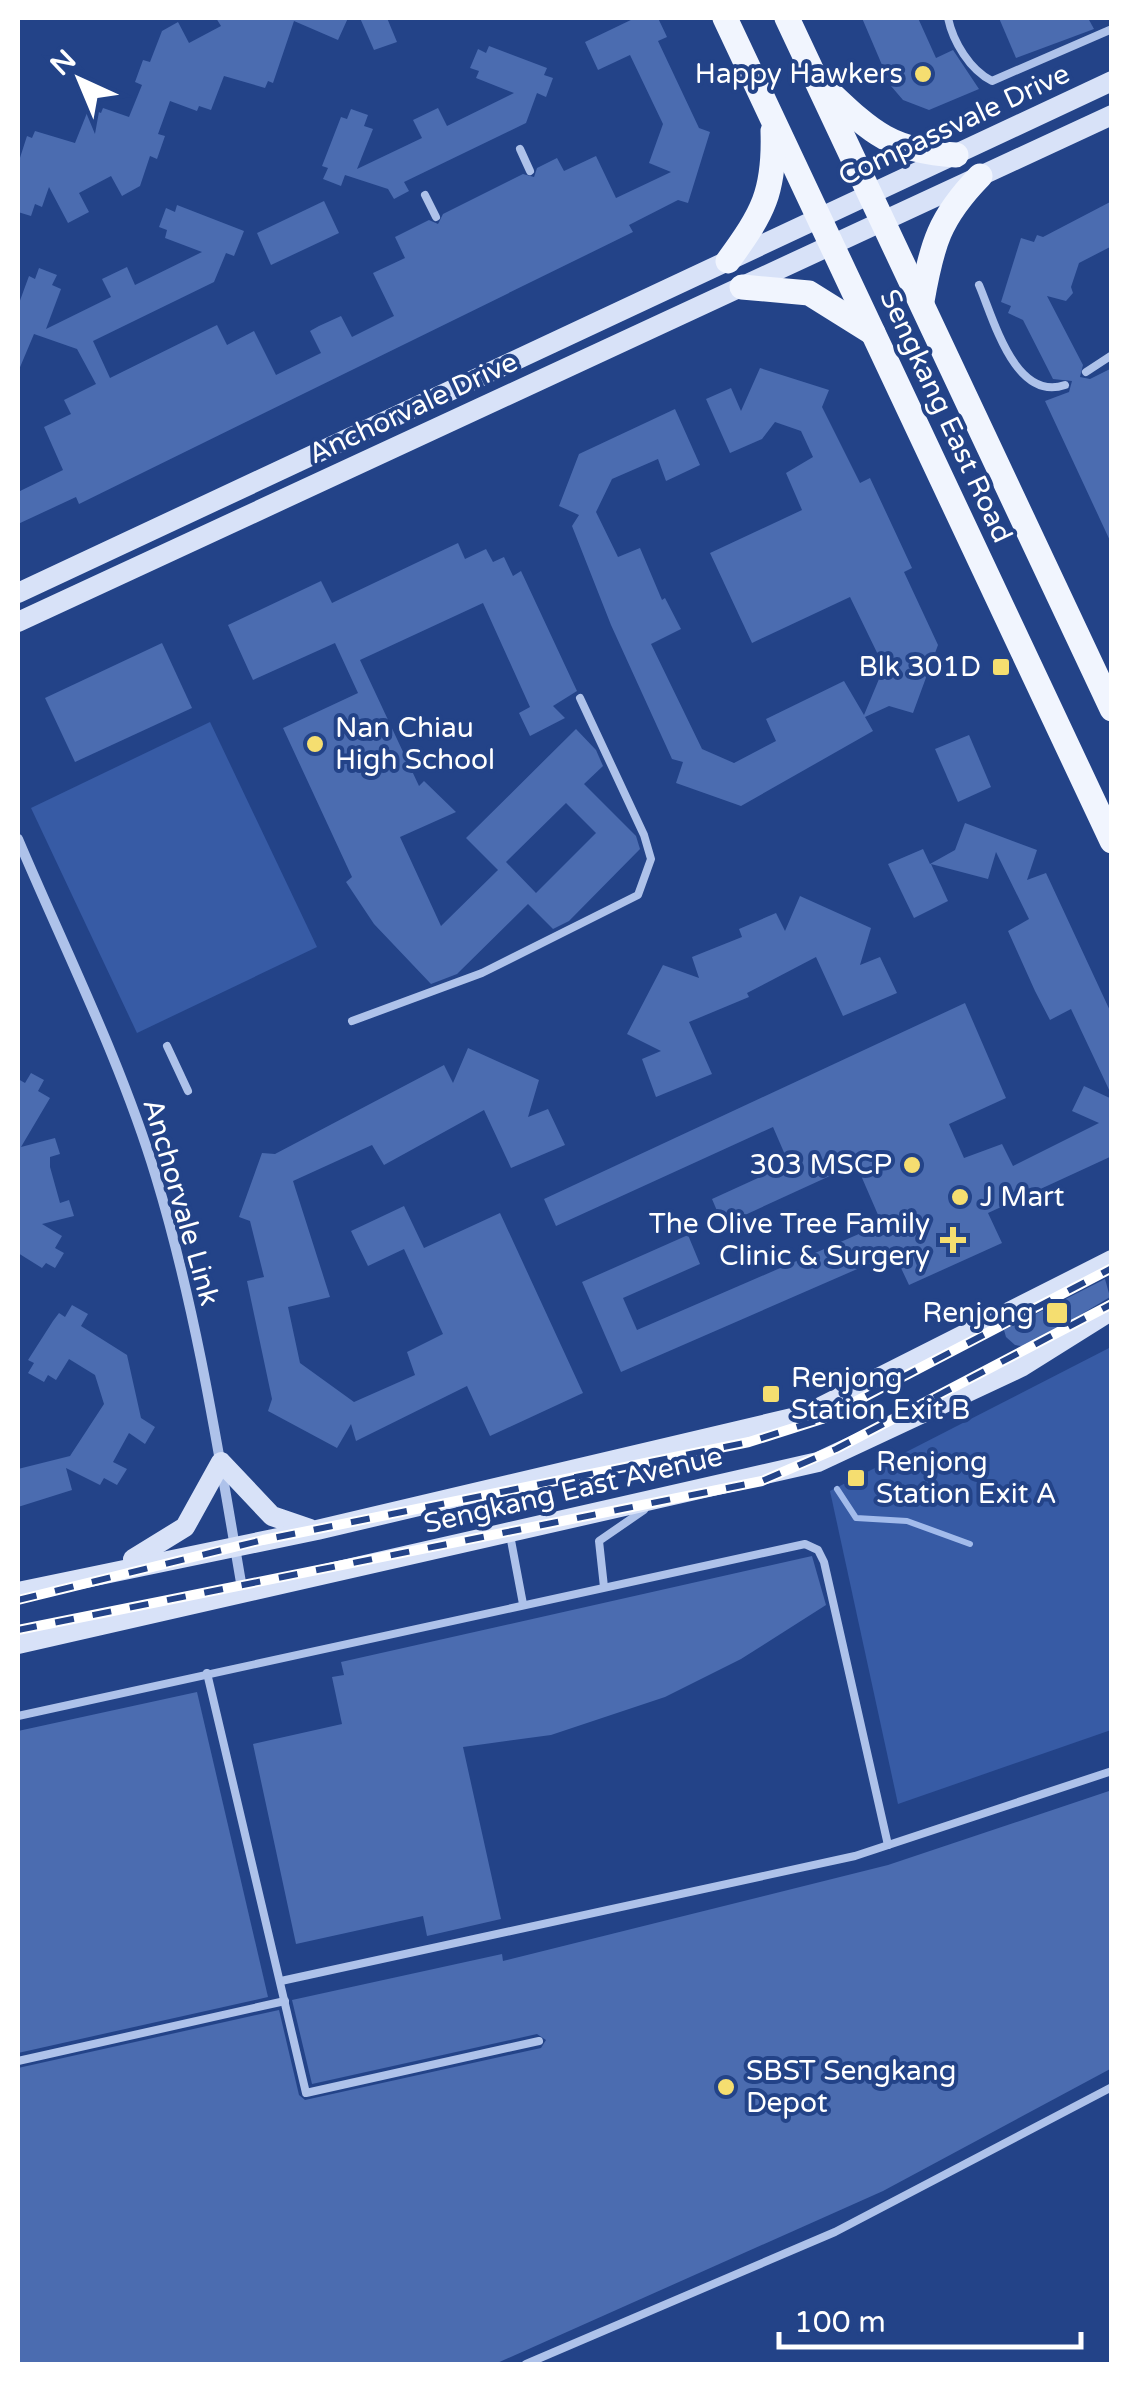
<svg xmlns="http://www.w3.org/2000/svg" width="1129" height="2382" font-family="'Varela Round',sans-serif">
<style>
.green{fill:#375ba5}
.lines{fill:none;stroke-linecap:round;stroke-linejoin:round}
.stream{stroke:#a2bbeb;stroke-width:6}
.building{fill:#4b6cb0;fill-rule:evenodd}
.lane{stroke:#aec2ea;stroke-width:8}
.street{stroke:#aec2ea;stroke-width:10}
.secondary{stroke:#d8e2f8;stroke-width:20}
.primary{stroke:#f1f5fe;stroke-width:25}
.rail-casing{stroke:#fff;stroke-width:10}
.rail{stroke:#234388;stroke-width:6;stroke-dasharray:19;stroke-linecap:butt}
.poi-dot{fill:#f5de70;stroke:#234388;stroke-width:4}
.labels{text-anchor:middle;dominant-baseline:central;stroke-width:8;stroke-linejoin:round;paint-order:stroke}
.poi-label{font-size:28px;fill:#fff;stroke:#234388;text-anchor:end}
.street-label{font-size:28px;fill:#fff;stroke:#234388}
</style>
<rect width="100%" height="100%" fill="#234388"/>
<g class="green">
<path d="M210,722L317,947L137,1033L31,808Z"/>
<path d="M1111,1347V1730L898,1804L830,1491Z"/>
</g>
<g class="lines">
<path class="stream" d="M837,1489L856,1518L907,1521L970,1544"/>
</g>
<g class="building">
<path d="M216,18H348L338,40L294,21L273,83L268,81L265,88L224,76L211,110L199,106L197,111L170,101L158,134L165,136L157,159L150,156L140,186L122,196L111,176L79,193L89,212L68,223L49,187L42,207L35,204L31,216L18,212V164L27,136L32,138L35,131L75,143L89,108L101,113L103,108L129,117L142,85L135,82L143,60L150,62L162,31L178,22L189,43L221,26Z"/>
<path d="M360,18H387L397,42L374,50Z"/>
<path d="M635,18H658L667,37L658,41L699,128L710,132L688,203L678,200L629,225L633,232L79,504L76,497L18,524V492L63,470L44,427L71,414L64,400L96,384L77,349L34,334L18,372V306L29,276L35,279L39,268L57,275L52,285L61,289L46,329L111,297L102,279L127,267L135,285L202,252L165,238L167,230L159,227L166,208L175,212L177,205L244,231L234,256L226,253L214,282L93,341L110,378L217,325L227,345L254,331L276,375L321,353L310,331L319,326L341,316L352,337L394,316L373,273L405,258L395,237L429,220L438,224L443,214L523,174L534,177L537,168L557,158L564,171L596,156L616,198L671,172L649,163L663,124L630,55L598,70L585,42Z"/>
<path d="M862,18H918L936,58L953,50L979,89L929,110L903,100L891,86Z"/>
<path d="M999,18H1088L1094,29L1016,58Z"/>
<path d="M489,46L547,68L544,75L553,78L546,97L537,93L526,123L404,182L409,191L394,199L388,189L345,175L341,186L323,179L328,168L322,166L341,117L347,119L351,109L368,115L364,126L373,129L357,169L422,138L413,120L438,108L447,126L514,93L476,78L479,71L470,68L478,49L486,53Z"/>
<path d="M324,201L339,233L271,265L257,233Z"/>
<path d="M1112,201V246L1079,263L1071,287L1073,293L1066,301L1047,296L1083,365L1080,377L1090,379L1112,368V545L1045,401L1069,392L1072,381L1053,379L1023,320L1008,313L1011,306L1001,302L1021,238L1034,242L1037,235L1043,237Z"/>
<path d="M760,368L829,390L822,407L860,483L870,478L912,568L904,572L938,645L913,713L889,706L865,717L873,731L741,806L676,783L683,762L672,759L611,625L572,526L579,515L559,506L579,454L675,409L700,465L666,481L658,459L612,479L596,512L618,557L640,548L662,600L665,598L681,629L651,644L702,749L734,763L776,741L766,719L844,681L864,715L884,667L850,597L752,643L710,553L802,510L786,473L813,457L801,431L775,422L762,439L730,453L706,399L731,388L741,411Z"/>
<path d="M458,543L465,559L486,549L493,562L504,557L513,576L521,571L577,691L553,706L565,718L530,736L519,713L530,707L483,603L360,660L419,786L424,781L456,812L400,837L441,926L498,870L466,838L576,729L596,750L603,766L584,784L636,836L640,849L569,921L553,929L528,904L457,974L431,984L374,924L346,882L352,877L283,728L358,693L335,643L253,680L228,625L321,581L332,603ZM566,803L596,833L536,893L506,862Z"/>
<path d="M162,643L192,708L75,762L45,698Z"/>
<path d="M969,735L991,787L958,802L935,749Z"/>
<path d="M965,823L1037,850L1027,880L1046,873L1112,1015V1096L1071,1009L1050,1020L1035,991L1008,931L1029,919L996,852L988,879L931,864L948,901L914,918L888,864L923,849L930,864L955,850Z"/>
<path d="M800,896L871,928L860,965L880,957L897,993L843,1016L816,957L747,993L749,997L689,1022L712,1074L656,1097L642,1059L661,1051L627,1034L663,965L699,978L692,957L742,937L739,929L776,913L785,931Z"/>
<path d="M965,1003L1006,1098L949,1124L964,1158L1002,1144L1013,1166L1099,1123L1072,1111L1084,1086L1112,1099V1156L988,1213L1002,1243L909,1285L894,1253L621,1372L582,1282L688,1235L700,1264L623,1298L637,1330L882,1224L856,1164L723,1225L712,1199L789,1164L773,1127L556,1226L544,1199Z"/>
<path d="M468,1048L539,1080L528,1117L548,1109L565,1145L511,1168L484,1110L384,1165L372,1145L293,1181L330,1297L288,1307L300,1363L354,1402L415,1375L407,1352L443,1334L404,1249L368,1266L351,1231L404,1206L424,1248L500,1213L583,1393L490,1436L467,1386L356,1441L351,1424L337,1448L268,1411L272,1399L247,1281L264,1277L250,1221L239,1217L262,1153L275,1154L444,1065L453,1083Z"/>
<path d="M31,1073L44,1080L38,1091L50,1098L21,1147L55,1138L60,1154L50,1157V1167L60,1203L69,1200L74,1216L42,1224L62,1236L55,1248L64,1253L55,1268L46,1263L42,1268L18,1253V1079L25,1083Z"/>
<path d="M1105,1279L1110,1297L1027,1347L1015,1345L1006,1337L1004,1330Z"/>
<path d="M72,1305L88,1314L81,1326L127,1355L141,1418L155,1427L145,1444L129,1433L113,1462L127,1469L117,1485L104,1478L100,1485L66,1468L72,1490L18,1507V1469L70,1456L104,1404L95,1375L69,1359L56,1380L48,1375L44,1382L28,1373L34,1363L28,1360L53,1321L59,1313L65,1317Z"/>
<path d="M812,1556L826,1605L741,1659L665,1697L551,1735L463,1747L501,1919L427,1936L423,1916L296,1944L253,1744L342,1724L332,1677L344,1675L341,1662Z"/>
<path d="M197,1692L268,1997L18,2053V1731Z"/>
<path d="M1112,1790V2068L883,2191L495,2364H18V2068L279,2010L299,2095L305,2100L541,2048L546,2040L537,2034L312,2084L292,2000L502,1954L503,1961L888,1865Z"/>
</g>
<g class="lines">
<g class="lane">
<path d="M948,18C953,42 970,70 992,81L1112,29"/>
<path d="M520,149L530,171"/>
<path d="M425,195L436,217"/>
<path d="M979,285C994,320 1015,402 1065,385"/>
<path d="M1086,372L1112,355"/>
<path d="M352,1021L482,973L638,895L651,859L644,835L580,698"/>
<path d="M167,1046L188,1091"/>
<path d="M510,1535L523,1604"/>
<path d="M604,1587L599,1541L644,1510"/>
<path d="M207,1673L306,2093L539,2041"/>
<path d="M18,1716L805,1544L818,1550L824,1562L888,1845"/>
<path d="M281,1981L855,1856L1112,1771"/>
<path d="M18,2061L285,2001"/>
<path d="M526,2364L835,2232L1112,2087"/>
</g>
<path class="street" d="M18,839C65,950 121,1061 156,1177C197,1312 219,1455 243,1594"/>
<g class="secondary">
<path d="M18,593L1112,81"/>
<path d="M18,622L1112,115"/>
<path d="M133,1559L185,1527L221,1462L272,1516L310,1529"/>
<path d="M18,1592L317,1530L805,1415L1112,1260"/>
<path d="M18,1644L818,1462L1021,1367L1112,1310"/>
</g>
<g class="primary">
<path d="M725,18L1112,841"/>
<path d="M787,18L1112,709"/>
<path d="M827,90C873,134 892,151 956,155"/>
<path d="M728,261C763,213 775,192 773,131"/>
<path d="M742,287L809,293L873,333"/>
<path d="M922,301C932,244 939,218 980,176"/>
</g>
<defs>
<g id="rail">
<path d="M18,1600L263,1540L749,1442L822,1419L1112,1268"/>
<path d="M18,1630L762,1481L836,1449L1112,1304"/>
</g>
</defs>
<use href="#rail" class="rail-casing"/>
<use href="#rail" class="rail"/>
</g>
<g class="poi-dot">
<circle cx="923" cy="74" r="10"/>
<rect x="991" y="657" width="20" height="20" rx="5"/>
<circle cx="315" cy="744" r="10"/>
<circle cx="912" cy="1165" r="10"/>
<circle cx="960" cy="1197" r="10"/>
<path d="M948 1225h10v10h10v10h-10v10h-10v-10h-10v-10h10z"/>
<rect x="1045" y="1301" width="24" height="24" rx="5"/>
<rect x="761" y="1384" width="20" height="20" rx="5"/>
<rect x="846" y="1468" width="20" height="20" rx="5"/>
<circle cx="726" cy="2087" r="10"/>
</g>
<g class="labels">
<g class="poi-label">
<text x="903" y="74">Happy Hawkers</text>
<text x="981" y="667">Blk 301D</text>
<text x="335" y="728" text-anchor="start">Nan Chiau<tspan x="335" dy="32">High School</tspan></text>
<text x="892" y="1165">303 MSCP</text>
<text x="980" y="1197" text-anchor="start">J Mart</text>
<text x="930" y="1224">The Olive Tree Family<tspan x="930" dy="32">Clinic &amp; Surgery</tspan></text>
<text x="1034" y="1313">Renjong</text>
<text x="791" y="1378" text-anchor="start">Renjong<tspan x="791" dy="32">Station Exit B</tspan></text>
<text x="876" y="1462" text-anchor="start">Renjong<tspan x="876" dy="32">Station Exit A</tspan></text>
<text x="746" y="2071" text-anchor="start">SBST Sengkang<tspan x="746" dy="32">Depot</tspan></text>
</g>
<g class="street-label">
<text transform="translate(954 125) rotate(-25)">Compassvale Drive</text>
<text transform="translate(413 408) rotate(-25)">Anchorvale Drive</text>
<text transform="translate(946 416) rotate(65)">Sengkang East Road</text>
<text transform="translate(181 1202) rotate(74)">Anchorvale Link</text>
<text transform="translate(573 1490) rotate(-13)">Sengkang East Avenue</text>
</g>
</g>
<rect width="1129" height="2382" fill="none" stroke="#ffffff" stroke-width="40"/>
<g transform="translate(80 80) rotate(316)" stroke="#234388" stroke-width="8" paint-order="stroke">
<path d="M0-8L18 38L0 25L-18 38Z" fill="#ffffff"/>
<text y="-15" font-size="28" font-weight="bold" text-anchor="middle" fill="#ffffff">N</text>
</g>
<path d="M779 2332v15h302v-15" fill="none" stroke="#ffffff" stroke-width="5"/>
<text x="794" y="2332" font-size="30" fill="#ffffff" stroke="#234388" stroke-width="8" paint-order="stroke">100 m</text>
</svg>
